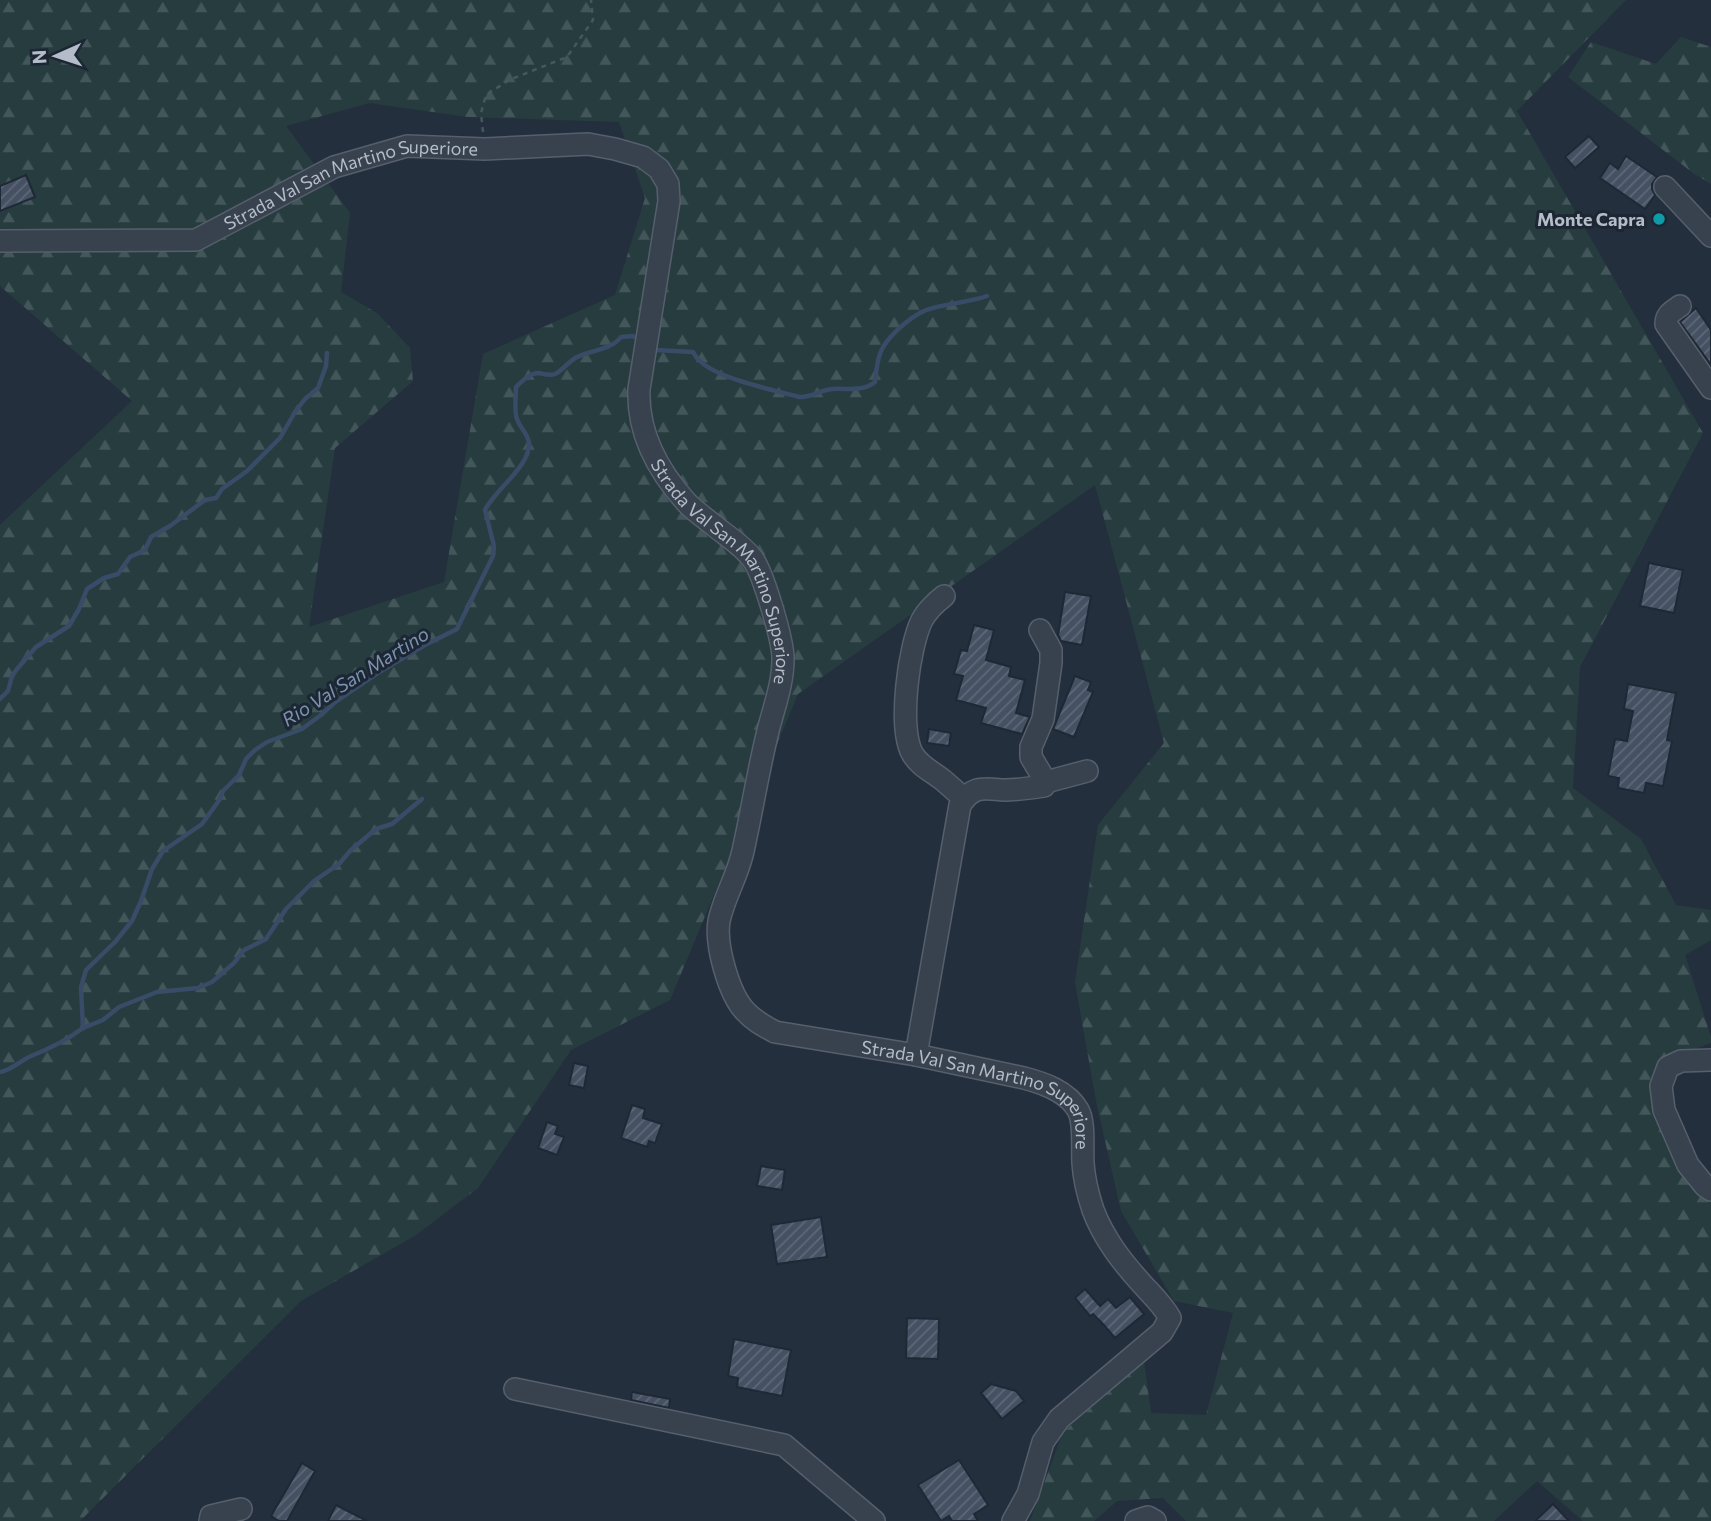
<svg xmlns="http://www.w3.org/2000/svg" width="1711" height="1521" font-family="Commissioner,sans-serif">
<style>
.forest{fill:url(#forest-firs);fill-rule:evenodd}
.lines{fill:none;stroke-linecap:round;stroke-linejoin:round}
.stream{stroke:#394c67;stroke-width:4.5}
.building{fill:url(#building-hatch);stroke:#1f2835;stroke-width:2}
.minor-casing{stroke:#565f6c;stroke-width:24}
.path{stroke:#44595c;stroke-width:2.5;stroke-dasharray:5 5;stroke-linecap:butt}
.minor{stroke:#38414e;stroke-width:21}
.culture-dot{fill:#0f9aa8;stroke:#1d2633;stroke-width:2.5}
.labels{text-anchor:middle;dominant-baseline:central;stroke-width:6;stroke-linejoin:round;paint-order:stroke}
.street-label{font-size:18px;fill:#b4bcc9;stroke:#1d2633}
.poi-label{font-size:18px;font-weight:bold;fill:#b4bcc9;stroke:#1d2633;text-anchor:end}
.water-label{font-size:19px;font-style:italic;fill:#7c92b1;stroke:#1d2633}
</style>
<defs>
<pattern id="forest-firs" width="22" height="20" patternUnits="userSpaceOnUse" patternTransform="scale(1.75)"><rect width="22" height="20" fill="#263c3f"/><path d="M5 1l3.5 6h-7zM16 11l3.5 6h-7z" fill="#435659"/></pattern>
<pattern id="building-hatch" width="6" height="6" patternUnits="userSpaceOnUse" patternTransform="scale(1.75)"><rect width="6" height="6" fill="#455162"/><path d="M-1 1l2-2M0 6l6-6M5 7l2-2" fill="none" stroke="#5d6877"/></pattern>
</defs>
<rect width="100%" height="100%" fill="#242f3e"/>
<g class="forest">
<path d="M0,0H1626L1517,111L1703,433L1580,667L1573,788L1641,839L1676,905L1711,910V940L1685,955L1711,1037V1043L1665,1060L1686,1175L1711,1194V1521H1583L1537,1481L1494,1521H1186L1163,1498L1117,1501L1094,1521H1030L1063,1432L1144,1362L1151,1413L1206,1415L1233,1313L1174,1301L1121,1211L1096,1101L1075,982L1098,825L1164,743L1095,485L798,694L670,1000L571,1050L478,1188L416,1235L301,1301L80,1521H0V525L132,401L0,286ZM369,103L468,117L619,122L645,198L615,295L483,354L444,582L309,627L335,448L413,381L410,348L377,313L341,292L350,213L286,126Z"/>
<path d="M1681,37L1711,47V184L1693,173L1568,77L1591,42L1656,64Z"/>
</g>
<g class="lines">
<g class="stream">
<path d="M656,350L693,352C695,355 697,359 700,361C718,379 774,390 799,397C811,398 820,390 832,389C847,388 863,392 875,382C876,371 877,359 882,349C890,334 916,311 933,308C951,303 970,302 987,296"/>
<path d="M0,699L8,691L12,676L17,669L36,647L69,626L79,609L87,589L104,578L118,574L130,557L145,550L151,537L170,526L205,500L216,498L222,489L247,471L280,438L295,412L305,399L318,388L326,366L327,353"/>
<path d="M83,1028L103,1020L119,1007L157,992L198,988L212,982L234,963L244,950L266,939L286,909L314,881L339,864L351,850L376,829L392,824L422,799"/>
<path d="M0,1072C12,1070 20,1061 31,1056C49,1049 67,1040 83,1028L81,987L86,970L115,942L132,921L141,901L152,869L163,851L202,824L220,799L223,791L239,775L246,759L255,750L267,742L302,729L321,715L334,703L381,671L425,645L457,629L493,556L494,546L485,510C495,490 531,465 529,443C528,434 520,428 517,419C514,412 516,395 516,387C522,381 530,373 539,373C544,374 550,376 555,374C563,370 569,361 577,357C591,350 611,350 621,337L633,336L639,340"/>
</g>
</g>
<g class="building">
<path d="M1589,136L1599,147L1575,168L1565,157Z"/>
<path d="M1626,156L1657,177L1652,184V189L1655,195L1645,209L1600,178L1610,163L1618,169Z"/>
<path d="M26,175L35,197L0,211V186Z"/>
<path d="M1696,308L1711,330V365L1680,322Z"/>
<path d="M1649,563L1683,570L1674,613L1640,606Z"/>
<path d="M1065,592L1091,596L1082,645L1061,641L1058,635Z"/>
<path d="M974,625L994,630L986,660L1011,667L1009,676L1025,680L1016,713L1030,717L1022,734L981,723L986,708L956,700L963,676L954,674L961,650L967,651Z"/>
<path d="M1075,676L1091,682L1088,690L1093,692L1074,737L1053,729Z"/>
<path d="M1628,684L1676,693L1667,740L1672,741L1663,786L1646,783L1644,793L1618,788L1619,778L1608,776L1615,739L1627,741L1633,711L1624,709Z"/>
<path d="M929,729L951,733L949,746L927,743Z"/>
<path d="M574,1063L588,1066L584,1088L569,1085Z"/>
<path d="M632,1105L645,1109L643,1118L662,1124L655,1143L649,1141L647,1147L621,1138Z"/>
<path d="M547,1122L558,1126L555,1134L564,1137L557,1155L538,1148Z"/>
<path d="M761,1166L785,1170L782,1190L757,1186Z"/>
<path d="M821,1217L827,1257L777,1264L771,1225Z"/>
<path d="M1085,1289L1100,1306L1108,1299L1116,1308L1130,1297L1144,1314L1115,1338L1103,1324L1093,1314L1090,1316L1075,1298Z"/>
<path d="M907,1318L939,1319L938,1359L906,1358Z"/>
<path d="M734,1339L791,1350L782,1396L737,1387L738,1378L728,1376Z"/>
<path d="M991,1384L1016,1391L1024,1401L1002,1419L981,1393Z"/>
<path d="M632,1392L670,1399L669,1408L631,1400Z"/>
<path d="M959,1460L988,1505L974,1514L978,1521H952L949,1516L941,1521L918,1485Z"/>
<path d="M302,1463L315,1471L287,1521H279L271,1516Z"/>
<path d="M1553,1504L1569,1521H1535Z"/>
<path d="M336,1505L367,1521H328Z"/>
</g>
<g class="lines">
<defs>
<g id="minor">
<path d="M1665,187L1711,236"/>
<path id="s1" d="M0,241L196,240L334,167L407,146L485,149L588,144L615,149L643,157L659,169L668,184L669,201L639,389C637,433 658,471 687,503C696,512 706,519 716,527C728,537 742,545 752,558C763,572 783,640 783,659C783,684 774,707 768,731C758,771 752,811 743,851C738,875 724,897 719,921C715,945 729,994 745,1011C754,1021 764,1026 775,1032L916,1055L1024,1078C1043,1083 1067,1091 1078,1110C1085,1122 1082,1148 1083,1163C1084,1179 1088,1195 1093,1210C1104,1239 1122,1262 1143,1285C1153,1296 1163,1305 1170,1318L1162,1332L1059,1419L1043,1442L1028,1494L1013,1521"/>
<path d="M1680,306C1673,311 1666,314 1666,324L1711,388"/>
<path d="M944,596C935,603 927,611 922,620C909,646 898,726 912,753C919,766 933,772 944,781C951,787 958,793 964,799"/>
<path d="M1046,782L1087,771"/>
<path d="M916,1055L960,805C974,784 984,789 1005,790C1018,790 1031,788 1044,786L1046,782L1031,757V747L1043,719L1051,663V650L1040,630"/>
<path d="M1711,1060L1681,1061L1668,1067L1661,1086L1664,1110L1688,1165L1705,1186L1711,1190"/>
<path d="M515,1389L784,1445L874,1521"/>
<path d="M210,1521L211,1516L241,1509"/>
<path d="M1136,1521L1148,1517L1155,1521"/>
</g>
</defs>
<use href="#minor" class="minor-casing"/>
<path class="path" d="M483,132L481,113L486,95L509,80L567,57L593,20L591,0"/>
<use href="#minor" class="minor"/>
</g>
<circle class="culture-dot" cx="1659" cy="219" r="7"/>
<g class="labels">
<g class="street-label">
<text stroke="none"><textPath href="#s1" startOffset="364">Strada Val San Martino Superiore</textPath></text>
<text stroke="none"><textPath href="#s1" startOffset="1120">Strada Val San Martino Superiore</textPath></text>
<text stroke="none"><textPath href="#s1" startOffset="1855">Strada Val San Martino Superiore</textPath></text>
</g>
<g class="poi-label">
<text x="1645" y="219">Monte Capra</text>
</g>
<g class="water-label">
<text transform="translate(355 676) rotate(-32)">Rio Val San Martino</text>
</g>
</g>
<g transform="translate(56 56) rotate(267)" stroke="#1d2633" stroke-width="5" paint-order="stroke">
<path d="M0-5L12 26L0 18L-12 26Z" fill="#b4bcc9"/>
<text y="-10" font-size="19" font-weight="bold" text-anchor="middle" fill="#b4bcc9">N</text>
</g>
</svg>
